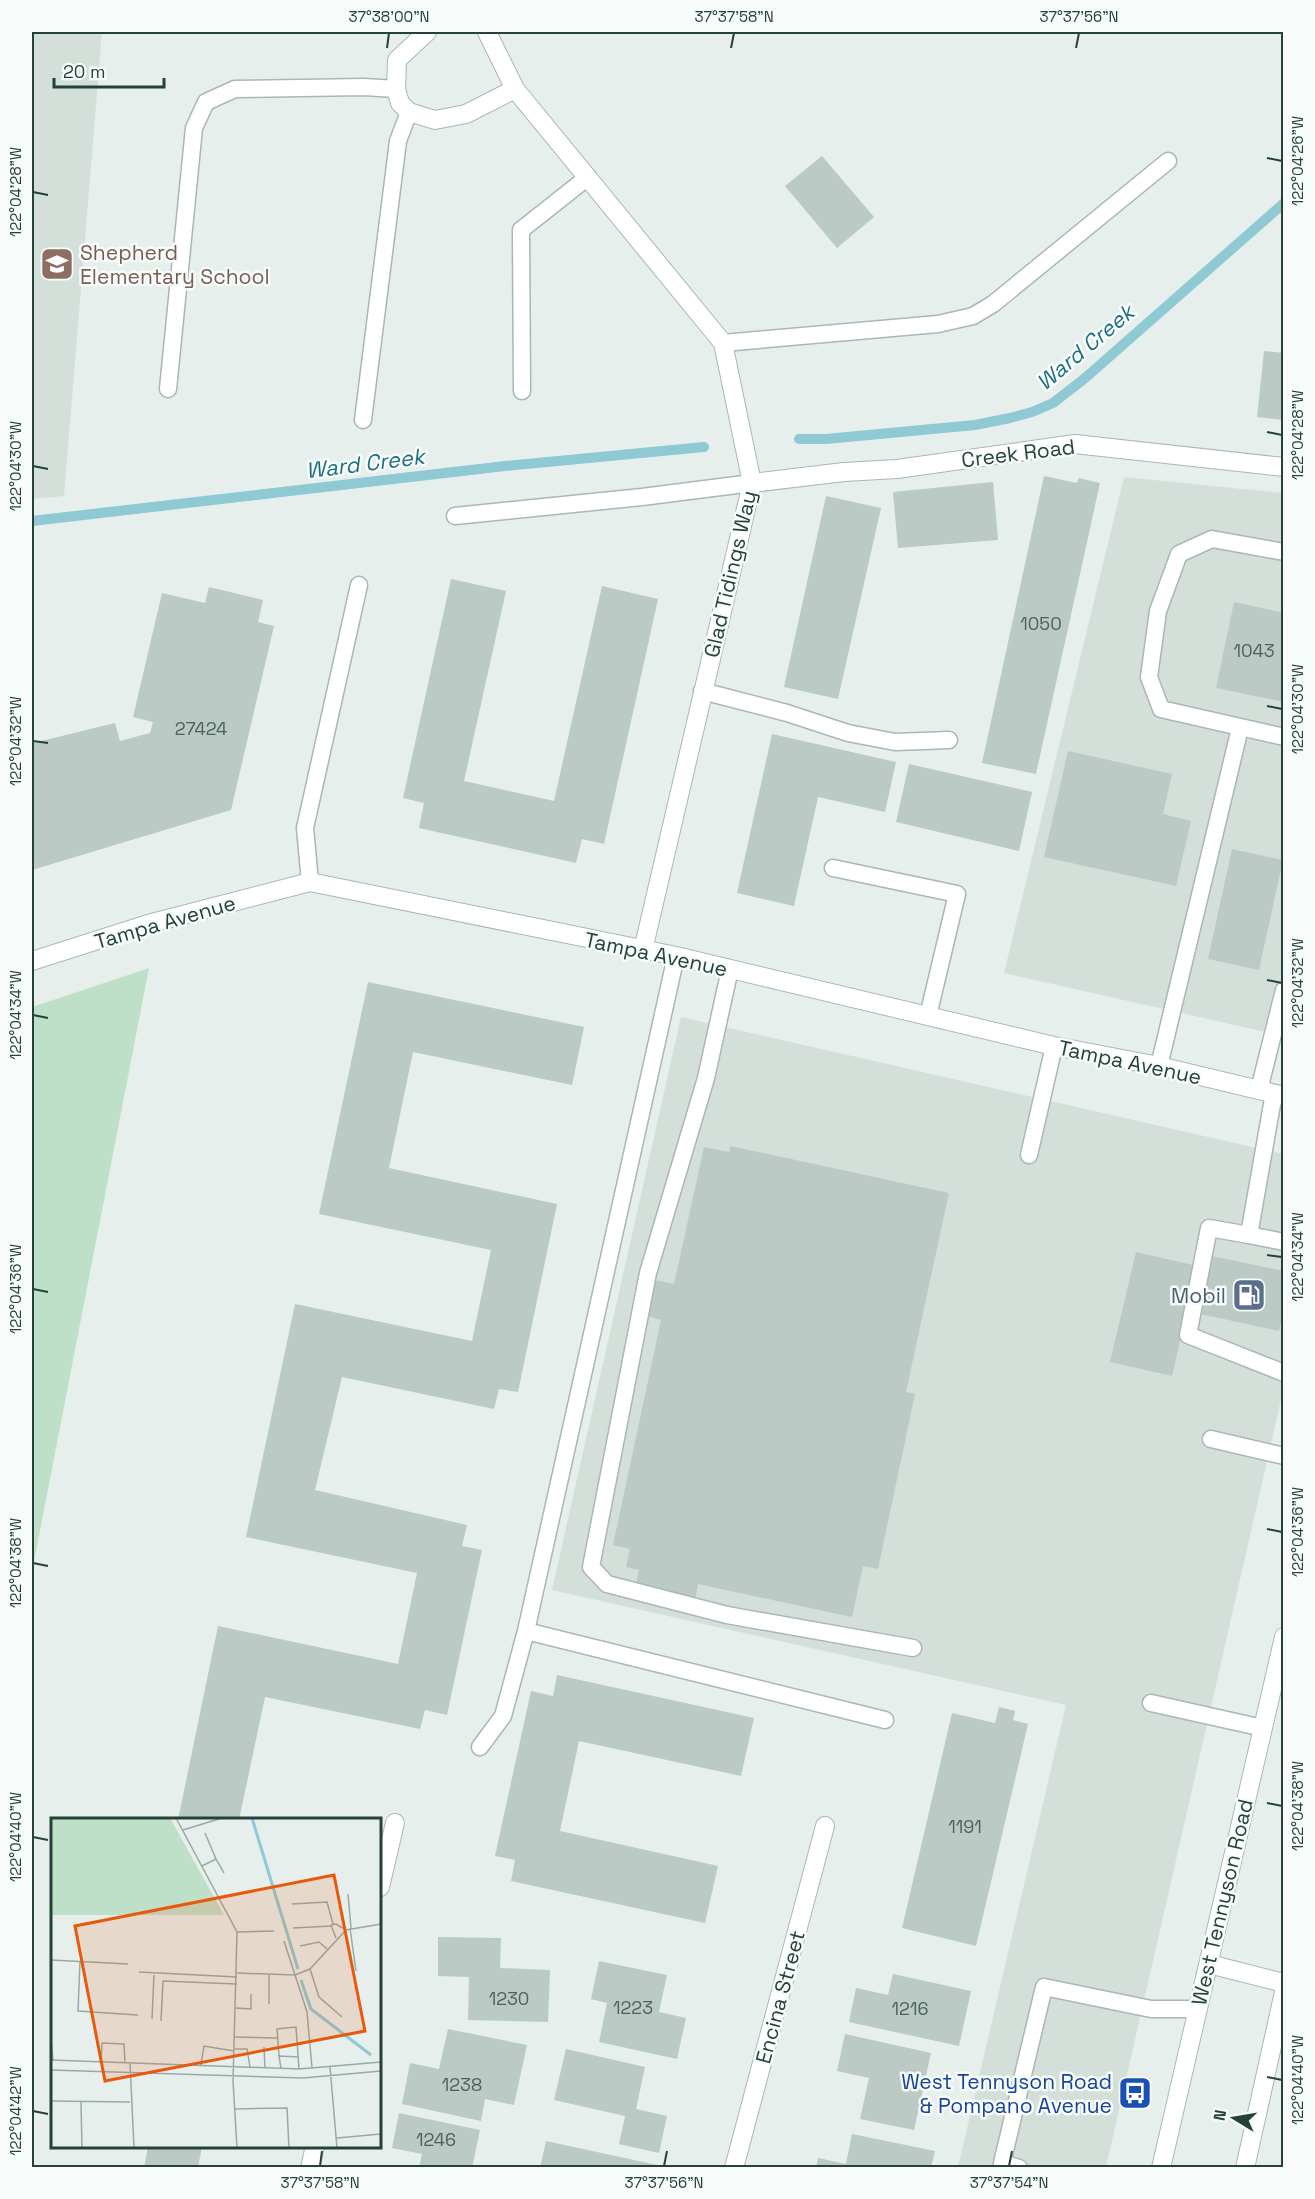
<svg xmlns="http://www.w3.org/2000/svg" width="1315" height="2199" font-family="'Space Grotesk',sans-serif">
<style>
.built{fill:#d4dfda}
.green{fill:#bfe0c8}
.lines{fill:none;stroke-linecap:round;stroke-linejoin:round}
.stream{stroke:#8ec9d4;stroke-width:10}
.building{fill:#bbcac4}
.lane-casing{stroke:#a8b8b2;stroke-width:19}
.street-casing{stroke:#a8b8b2;stroke-width:20}
.secondary-casing{stroke:#a4bbb3;stroke-width:20}
.lane{stroke:#fff;stroke-width:16}
.street{stroke:#fff;stroke-width:18}
.secondary{stroke:#fff;stroke-width:18}
.ticks{fill:none;stroke:#24423a;stroke-width:2}
.labels{text-anchor:middle;dominant-baseline:central;stroke-width:5;stroke-linejoin:round;paint-order:stroke}
.number-label{font-size:18px;fill:#4a645c}
.education-label{font-size:21px;fill:#785e54;stroke:#f7fbf9;text-anchor:start}
.street-label{font-size:21px;fill:#24423a;stroke:#f7fbf9}
.service-label{font-size:21px;fill:#4e5e75;stroke:#f7fbf9;text-anchor:end}
.transit-label{font-size:21px;fill:#164399;stroke:#f7fbf9;text-anchor:end}
.water-label{font-size:22px;font-style:italic;fill:#1c6f80;stroke:#f7fbf9}
.inset-river{fill:none;stroke:#8ec9d4;stroke-width:3}
.inset-road{fill:none;stroke:#98aaa4;stroke-width:1.5}
.view{fill:#e8590c;fill-opacity:0.15;stroke:#e8590c;stroke-width:3}
.inset-edge{fill:none;stroke:#24423a;stroke-width:3}
.neatline{fill:none;stroke:#24423a;stroke-width:2}
.ticks-label{font-size:15px;text-anchor:middle;fill:#24423a}
</style>
<rect width="100%" height="100%" fill="#e6efeb"/>
<g class="built">
<path d="M32,32H102L64,496L32,499Z"/>
<path d="M1124,477L1283,493V1036L1004,973Z"/>
<path d="M681,1017L1283,1154V1391L1106,2167H958L1066,1705L552,1590Z"/>
</g>
<path class="green" d="M149,968L32,1572V1007Z"/>
<g class="lines">
<g class="stream">
<path d="M799,439H826L975,425L1010,418L1032,412L1053,403L1084,379L1284,203"/>
<path d="M32,521L505,466L704,447"/>
</g>
</g>
<g class="building">
<path d="M822,156L874,217L837,248L785,186Z"/>
<path d="M1264,351L1284,353V420L1257,417Z"/>
<path d="M1044,476L1077,483L1079,478L1100,483L1036,774L982,763Z"/>
<path d="M993,482L998,540L898,548L893,492Z"/>
<path d="M826,496L881,508L838,699L784,687Z"/>
<path d="M451,579L506,591L464,781L554,801L602,586L658,599L604,844L582,839L576,863L419,828L424,803L403,798Z"/>
<path d="M209,587L263,600L258,622L274,626L231,810L32,870L33,743L115,723L120,741L150,733L153,722L133,717L162,593L205,603Z"/>
<path d="M1234,602L1284,613V702L1216,688Z"/>
<path d="M772,734L896,762L885,812L818,797L794,906L737,893Z"/>
<path d="M1068,751L1172,774L1163,814L1191,821L1176,886L1044,857Z"/>
<path d="M909,764L1032,792L1019,851L896,822Z"/>
<path d="M1232,849L1283,860L1259,970L1208,959Z"/>
<path d="M368,982L584,1027L572,1085L413,1052L389,1168L557,1204L518,1392L499,1389L494,1409L342,1377L315,1490L467,1525L462,1546L482,1550L447,1715L425,1710L420,1729L265,1697L239,1820H178L218,1626L398,1664L417,1573L246,1537L295,1304L472,1341L491,1250L319,1214Z"/>
<path d="M730,1146L949,1193L906,1392L915,1394L878,1569L863,1566L852,1617L698,1584L695,1601L635,1587L639,1570L626,1567L630,1549L613,1545L661,1320L647,1316L655,1280L674,1284L704,1147L729,1152Z"/>
<path d="M1136,1252L1197,1266L1172,1376L1110,1362Z"/>
<path d="M1207,1255L1284,1271V1310L1279,1331L1196,1313Z"/>
<path d="M557,1675L754,1718L741,1776L579,1741L560,1831L718,1866L705,1923L511,1881L515,1860L495,1856L531,1691L553,1696Z"/>
<path d="M999,1707L1015,1711L1013,1720L1028,1724L976,1946L902,1928L952,1713L995,1723Z"/>
<path d="M438,1937L501,1938L500,1968L550,1970L548,2022L468,2020L469,1977L438,1976Z"/>
<path d="M599,1961L667,1975L659,2012L686,2018L677,2059L599,2042L607,2003L591,1999Z"/>
<path d="M893,1974L971,1991L959,2046L849,2022L856,1988L888,1995Z"/>
<path d="M448,2029L527,2045L514,2105L485,2099L481,2121L402,2104L410,2063L439,2069Z"/>
<path d="M845,2034L931,2053L914,2130L860,2119L869,2078L837,2071Z"/>
<path d="M566,2049L645,2067L636,2109L667,2116L659,2153L619,2144L625,2116L554,2100Z"/>
<path d="M399,2113L480,2130L472,2168H419L422,2154L392,2148Z"/>
<path d="M852,2134L935,2151L931,2168H816L818,2158L846,2164Z"/>
<path d="M546,2141L657,2165V2168H540Z"/>
<path d="M148,2146H202L198,2168H144Z"/>
</g>
<g class="lines">
<defs>
<g id="lane">
<path d="M723,343L938,324L973,316L993,304L1168,161"/>
<path d="M168,389L194,128L206,102L235,89L364,87L396,89"/>
<path d="M522,391L521,230L588,177"/>
<path d="M363,420L398,141L409,112"/>
<path d="M455,516L642,497L752,483"/>
<path d="M1284,552L1212,539L1179,554L1158,611L1149,677L1161,709L1284,737"/>
<path d="M702,691L787,713L848,733L895,742L949,740"/>
<path d="M833,868L957,894L928,1016"/>
<path d="M310,882L305,828L359,585"/>
<path d="M730,969L706,1078L648,1273L591,1567L607,1584L727,1615L913,1648"/>
<path d="M1159,1066L1240,728"/>
<path d="M1259,1090L1284,990"/>
<path d="M1274,1093L1249,1235L1209,1228L1188,1335L1284,1373"/>
<path d="M1029,1155L1054,1046"/>
<path d="M1249,1235L1284,1242"/>
<path d="M1211,1439L1284,1456"/>
<path d="M526,1631L885,1720"/>
<path d="M1151,1703L1263,1728"/>
<path d="M480,1747L503,1716L526,1631L676,956"/>
<path d="M1019,2168L1002,2163L1044,1987L1151,2009H1197"/>
</g>
<g id="street">
<path d="M427,32L397,60L396,89L400,103L409,112L435,120L466,114L515,89"/>
<path d="M487,32L515,89L723,343L752,483L643,950"/>
<path d="M752,483L844,472L897,469L1075,444L1284,467"/>
<path d="M380,1887L395,1823"/>
<path d="M1209,1964L1284,1983"/>
<path d="M310,2168L315,2146"/>
<path d="M734,2168L825,1826"/>
</g>
<g id="secondary">
<path d="M32,961L148,924L310,882L676,956L1054,1046L1159,1066L1284,1096"/>
<path d="M1161,2168L1284,1637"/>
<path d="M1245,2168L1284,1992"/>
</g>
</defs>
<use href="#lane" class="lane-casing"/>
<use href="#street" class="street-casing"/>
<use href="#secondary" class="secondary-casing"/>
<use href="#lane" class="lane"/>
<use href="#street" class="street"/>
<use href="#secondary" class="secondary"/>
</g>
<path class="ticks" d="M387,48L389,33M731,48L734,33M1076,48L1079,33M1267,158L1282,161M33,192L48,195M1267,432L1282,435M33,466L48,469M1267,706L1282,709M33,741L48,743M1267,980L1282,983M33,1015L48,1018M1267,1255L1282,1257M33,1289L48,1292M1267,1529L1282,1532M33,1563L48,1566M1267,1803L1282,1806M33,1837L48,1840M1267,2077L1282,2080M33,2111L48,2114M320,2166L322,2151M664,2166L667,2151M1009,2166L1012,2151"/>
<defs>
<symbol id="school-square" viewBox="-11 -11 22 22"><rect x="-9" y="-9" width="18" height="18" rx="4" fill="#8d6e63" stroke="#f7fbf9"/><path d="M0-5L7-2L0 1L-7-2ZM-4 1L0 2.5L4 1V4Q0 6-4 4Z" fill="#fff"/></symbol>
<symbol id="fuel-square" viewBox="-11 -11 22 22"><rect x="-9" y="-9" width="18" height="18" rx="4" fill="#5c6f8a" stroke="#f7fbf9"/><path d="M-5.5-6h7V0h2V4h1.3V-2.5L3-4.5l.8-.8L6-3V5H2.5V1h-1V6h-7ZM-4.2-4.7v3.2H.2V-4.7Z" fill="#fff"/></symbol>
<symbol id="bus-square" viewBox="-11 -11 22 22"><rect x="-9" y="-9" width="18" height="18" rx="4" fill="#1a4fb4" stroke="#f7fbf9"/><path d="M-5-6H5V4H4V6H2V4H-2V6H-4V4H-5ZM-3.5-4V0h7V-4ZM-3.5 1.2v1.5H-2V1.2ZM2 1.2v1.5H3.5V1.2Z" fill="#fff"/></symbol>
</defs>
<g fill-rule="evenodd">
<use href="#school-square" x="38" y="245" width="38" height="38"/>
<use href="#fuel-square" x="1230" y="1276" width="38" height="38"/>
<use href="#bus-square" x="1116" y="2074" width="38" height="38"/>
</g>
<g class="labels">
<g class="number-label">
<text x="1041" y="623">1050</text>
<text x="1254" y="650">1043</text>
<text x="201" y="728">27424</text>
<text x="965" y="1826">1191</text>
<text x="509" y="1998">1230</text>
<text x="633" y="2007">1223</text>
<text x="910" y="2008">1216</text>
<text x="462" y="2084">1238</text>
<text x="436" y="2139">1246</text>
</g>
<g class="education-label">
<text x="80" y="252">Shepherd<tspan x="80" dy="24">Elementary School</tspan></text>
</g>
<g class="street-label">
<text transform="translate(1018 453) rotate(-7)">Creek Road</text>
<text transform="translate(730 574) rotate(-77)">Glad Tidings Way</text>
<text transform="translate(165 922) rotate(-16)">Tampa Avenue</text>
<text transform="translate(656 954) rotate(12)">Tampa Avenue</text>
<text transform="translate(1130 1062) rotate(12)">Tampa Avenue</text>
<text transform="translate(1222 1902) rotate(-77)">West Tennyson Road</text>
<text transform="translate(780 1997) rotate(-75)">Encina Street</text>
</g>
<g class="service-label">
<text x="1226" y="1295">Mobil</text>
</g>
<g class="transit-label">
<text x="1112" y="2081">West Tennyson Road<tspan x="1112" dy="24">&amp; Pompano Avenue</tspan></text>
</g>
<g class="water-label">
<text transform="translate(1085 347) rotate(-40)">Ward Creek</text>
<text transform="translate(365 463) rotate(-7)">Ward Creek</text>
</g>
</g>
<g transform="translate(51 1818)">
<rect width="330" height="330" fill="#e6efeb"/>
<path d="M119,0L173,97H0V0Z" fill="#bfe0c8"/>
<path class="inset-river" d="M201,0L247,151M250,162L260,191L320,237"/>
<path class="inset-road" d="M125,0L186,114L182,263L186,330M132,12L171,0M154,15L165,41M151,48L165,41L173,55M297,76L300,110M241,86L276,84L282,106M242,110L280,108M299,110L305,153M186,114L223,113M285,120L280,107L285,106L295,112M233,123L256,194L261,250M249,128L268,124L276,131M0,142L77,146M29,143L27,193L87,197M259,151L268,179L291,199M88,154L186,159M186,155L244,157L259,151L295,112L330,106M218,186V156M185,190L200,191V176M101,201L103,157M110,203L112,163L186,166M184,219L226,220M0,222L2,242M213,229L214,250M184,231H196L199,249M228,238L226,211L245,209L248,251M0,242L248,251L330,244M50,244L51,225L73,226L74,245M79,245L83,330M150,247L153,228L183,233M279,249L286,330M230,250L228,238L248,239M0,252L252,260L330,253M0,283L79,284M30,284L31,330M183,291L236,290L238,330M286,320L330,316"/>
<path class="view" d="M283,57L314,213L54,263L24,108Z"/>
<rect width="330" height="330" class="inset-edge"/>
</g>
<rect width="1315" height="2199" fill="none" stroke="#f7fbf9" stroke-width="66"/>
<g transform="translate(1234 2118) rotate(281)" stroke="#f7fbf9" stroke-width="4.5" paint-order="stroke">
<path d="M0-4.5L10 22L0 15L-10 22Z" fill="#24423a"/>
<text y="-9" font-size="16" font-weight="bold" text-anchor="middle" fill="#24423a">N</text>
</g>
<path d="M54 78v9h110v-9" fill="none" stroke="#24423a" stroke-width="3"/>
<text x="63" y="78" font-size="18" fill="#24423a" stroke="#f7fbf9" stroke-width="4.5" paint-order="stroke">20 m</text>
<rect x="33" y="33" width="1249" height="2133" class="neatline"/>
<g class="ticks-label">
<text x="389" y="22">37°38'00"N</text>
<text x="734" y="22">37°37'58"N</text>
<text x="1079" y="22">37°37'56"N</text>
<text transform="translate(1298 161) rotate(-90)" y="5">122°04'26"W</text>
<text transform="translate(16 192) rotate(-90)" y="5">122°04'28"W</text>
<text transform="translate(1298 435) rotate(-90)" y="5">122°04'28"W</text>
<text transform="translate(16 466) rotate(-90)" y="5">122°04'30"W</text>
<text transform="translate(1298 709) rotate(-90)" y="5">122°04'30"W</text>
<text transform="translate(16 741) rotate(-90)" y="5">122°04'32"W</text>
<text transform="translate(1298 983) rotate(-90)" y="5">122°04'32"W</text>
<text transform="translate(16 1015) rotate(-90)" y="5">122°04'34"W</text>
<text transform="translate(1298 1257) rotate(-90)" y="5">122°04'34"W</text>
<text transform="translate(16 1289) rotate(-90)" y="5">122°04'36"W</text>
<text transform="translate(1298 1532) rotate(-90)" y="5">122°04'36"W</text>
<text transform="translate(16 1563) rotate(-90)" y="5">122°04'38"W</text>
<text transform="translate(1298 1806) rotate(-90)" y="5">122°04'38"W</text>
<text transform="translate(16 1837) rotate(-90)" y="5">122°04'40"W</text>
<text transform="translate(1298 2080) rotate(-90)" y="5">122°04'40"W</text>
<text transform="translate(16 2111) rotate(-90)" y="5">122°04'42"W</text>
<text x="320" y="2188">37°37'58"N</text>
<text x="664" y="2188">37°37'56"N</text>
<text x="1009" y="2188">37°37'54"N</text>
</g>
</svg>
